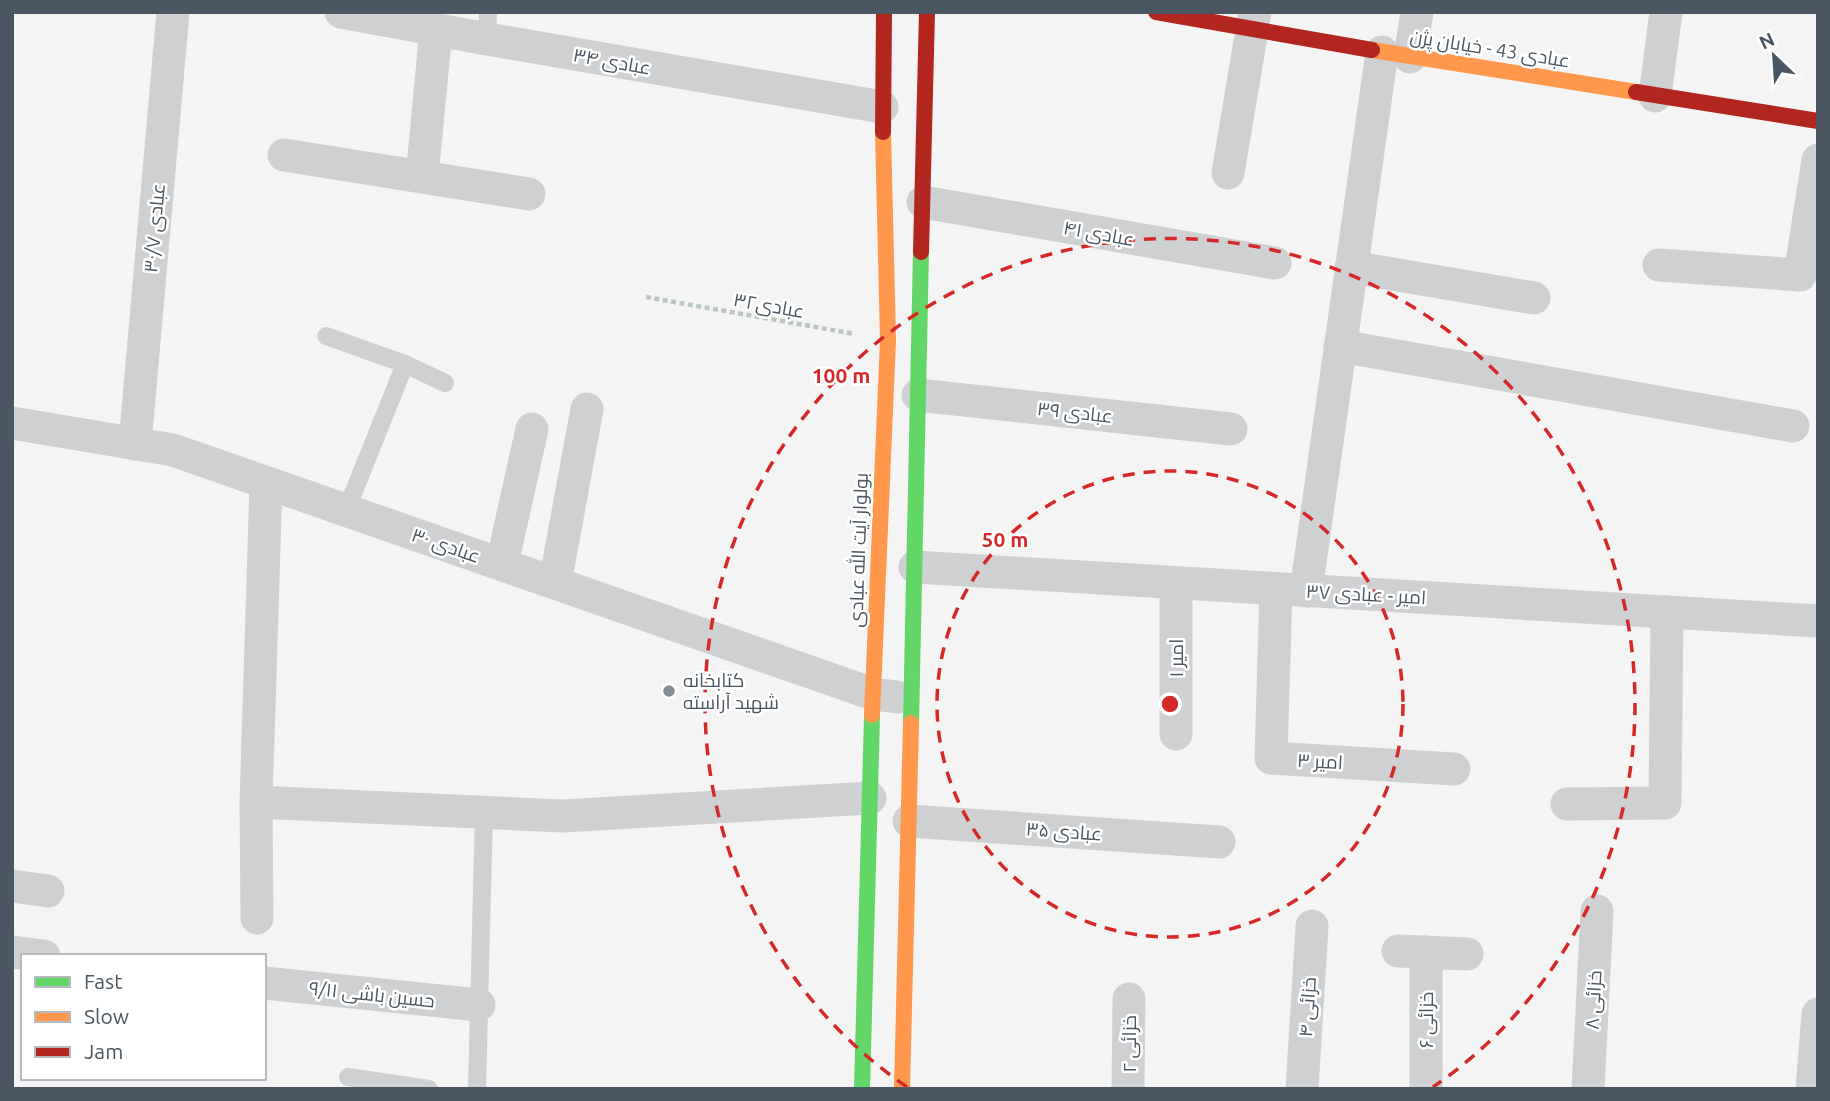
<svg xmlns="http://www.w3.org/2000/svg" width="1830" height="1101" font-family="Ubuntu,Cairo,sans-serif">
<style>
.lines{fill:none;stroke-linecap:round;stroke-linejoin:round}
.path{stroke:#bcc7c4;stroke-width:4.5;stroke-dasharray:5 3.5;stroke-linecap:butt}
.lane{stroke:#ced0d2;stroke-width:18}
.street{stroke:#ced0d2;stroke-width:33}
.fast{stroke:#63d668;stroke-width:16}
.slow{stroke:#ff974d;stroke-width:16}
.jam{stroke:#b3261e;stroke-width:16}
.ring{fill:none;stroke:#d62828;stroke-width:3.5;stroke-dasharray:12 9}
.poi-dot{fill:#868d94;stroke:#fff;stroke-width:2.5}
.labels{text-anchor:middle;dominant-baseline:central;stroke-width:5;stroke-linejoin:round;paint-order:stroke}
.street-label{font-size:19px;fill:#4a5661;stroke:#fff}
.poi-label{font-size:19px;fill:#4a5661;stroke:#fff;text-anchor:start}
.centre{fill:#d62828;stroke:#fff;stroke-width:3.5}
.ring-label{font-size:21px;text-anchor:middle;font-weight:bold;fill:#d62828;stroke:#fff;stroke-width:5;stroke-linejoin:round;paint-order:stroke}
</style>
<rect width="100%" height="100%" fill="#f4f4f4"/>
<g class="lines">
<path class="path" d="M646,297L855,334"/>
<g class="lane">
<path d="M487,39L488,12"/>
<path d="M326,336L405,364L445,383"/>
<path d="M346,511L405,364"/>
<path d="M348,1077L429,1089"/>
<path d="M477,1089L484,812"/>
</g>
<g class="street">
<path d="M341,12L487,39L882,107"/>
<path d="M1410,57L1417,12"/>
<path d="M1655,96L1666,12"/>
<path d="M284,155L529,194"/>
<path d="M1228,173L1255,12"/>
<path d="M422,177L436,30"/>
<path d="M923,202L1275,263"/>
<path d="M1659,265L1800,275L1818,160"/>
<path d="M1351,267L1534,298"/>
<path d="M1340,346L1793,426"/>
<path d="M918,395L1231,429"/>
<path d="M12,423L173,450L873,694L897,697"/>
<path d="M135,444L173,12"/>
<path d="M502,564L532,429"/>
<path d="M915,567L1818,621"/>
<path d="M555,583L587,409"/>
<path d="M1276,589L1271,758L1454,769"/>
<path d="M1306,591L1382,52"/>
<path d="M1176,734V583"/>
<path d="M256,802L563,816L870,798"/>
<path d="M1567,804L1665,803L1667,612"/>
<path d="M909,821L1219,842"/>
<path d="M12,886L48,891"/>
<path d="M257,918L256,802L266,483"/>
<path d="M1398,951L1467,954"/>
<path d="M12,952L44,956"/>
<path d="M1426,952V1089"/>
<path d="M264,983L479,1005"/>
<path d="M1128,1089L1129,999"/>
<path d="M1302,1089L1312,926"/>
<path d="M1588,1089L1597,911"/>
<path d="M1812,1089L1818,1014"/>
</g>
<g class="fast">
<path d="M911,723L921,252"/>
<path d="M862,1089L872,715"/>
</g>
<g class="slow">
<path d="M1372,50L1636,92"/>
<path d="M872,715L888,340L883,132"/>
<path d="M902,1089L911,723"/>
</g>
<g class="jam">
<path d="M1156,12L1372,50"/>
<path d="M1636,92L1818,121"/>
<path d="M883,132L884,12"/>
<path d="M921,252L927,12"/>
</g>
</g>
<g class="ring">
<circle cx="1170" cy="704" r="233"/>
<path d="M907 1087A465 465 0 1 1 1433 1087"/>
</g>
<circle class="poi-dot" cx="669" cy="691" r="7"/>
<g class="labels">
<g class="street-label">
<text transform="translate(1490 48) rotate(9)">عبادی 43 - خیابان پژن</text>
<text transform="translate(612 61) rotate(10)">عبادی ۳۴</text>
<text transform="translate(154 228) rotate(-85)">عبادی ۳۰/۷</text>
<text transform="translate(1099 233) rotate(10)">عبادی ۴۱</text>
<text transform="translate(769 305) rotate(10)">عبادی۳۲</text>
<text transform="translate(1075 412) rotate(6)">عبادی ۳۹</text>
<text transform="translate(446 545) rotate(19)">عبادی ۳۰</text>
<text transform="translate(858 550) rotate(-88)">بولوار آیت الله عبادی</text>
<text transform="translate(1366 594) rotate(3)">امیر - عبادی ۳۷</text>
<text transform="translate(1176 658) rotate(-90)">امیر ۱</text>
<text transform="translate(1320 761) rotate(3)">امیر ۳</text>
<text transform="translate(1064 831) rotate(4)">عبادی ۳۵</text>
<text transform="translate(372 994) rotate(6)">حسین باشی ۹/۱۱</text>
<text transform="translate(1593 1000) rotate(-87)">خزائی ۸</text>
<text transform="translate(1307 1007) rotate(-86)">خزائی ۴</text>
<text transform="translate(1426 1020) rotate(-90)">خزائی ۶</text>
<text transform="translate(1129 1044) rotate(-90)">خزائی ۲</text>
</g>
<g class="poi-label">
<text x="683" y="680">کتابخانه<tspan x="683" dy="22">شهید آراسته</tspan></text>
</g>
</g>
<circle cx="1170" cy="704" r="10" class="centre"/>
<g class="ring-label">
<text x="841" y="383">100 m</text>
<text x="1005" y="547">50 m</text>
</g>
<rect width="1830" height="1101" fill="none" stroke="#4a5661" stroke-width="28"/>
<rect x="21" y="954" width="245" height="126" fill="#ffffff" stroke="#b7bbc0" stroke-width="2"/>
<rect x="35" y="977" width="35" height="10" fill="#63d668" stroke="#b7bbc0" stroke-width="2"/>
<text x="84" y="989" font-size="21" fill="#4a5661">Fast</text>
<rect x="35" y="1012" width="35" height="10" fill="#ff974d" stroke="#b7bbc0" stroke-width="2"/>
<text x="84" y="1024" font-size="21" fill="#4a5661">Slow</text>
<rect x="35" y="1047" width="35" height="10" fill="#b3261e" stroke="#b7bbc0" stroke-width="2"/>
<text x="84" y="1059" font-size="21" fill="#4a5661">Jam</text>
<g transform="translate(1774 56) rotate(335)" stroke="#ffffff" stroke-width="5" paint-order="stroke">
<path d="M0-5L12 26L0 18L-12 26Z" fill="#4a5661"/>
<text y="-10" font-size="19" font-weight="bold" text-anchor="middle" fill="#4a5661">N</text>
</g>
</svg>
